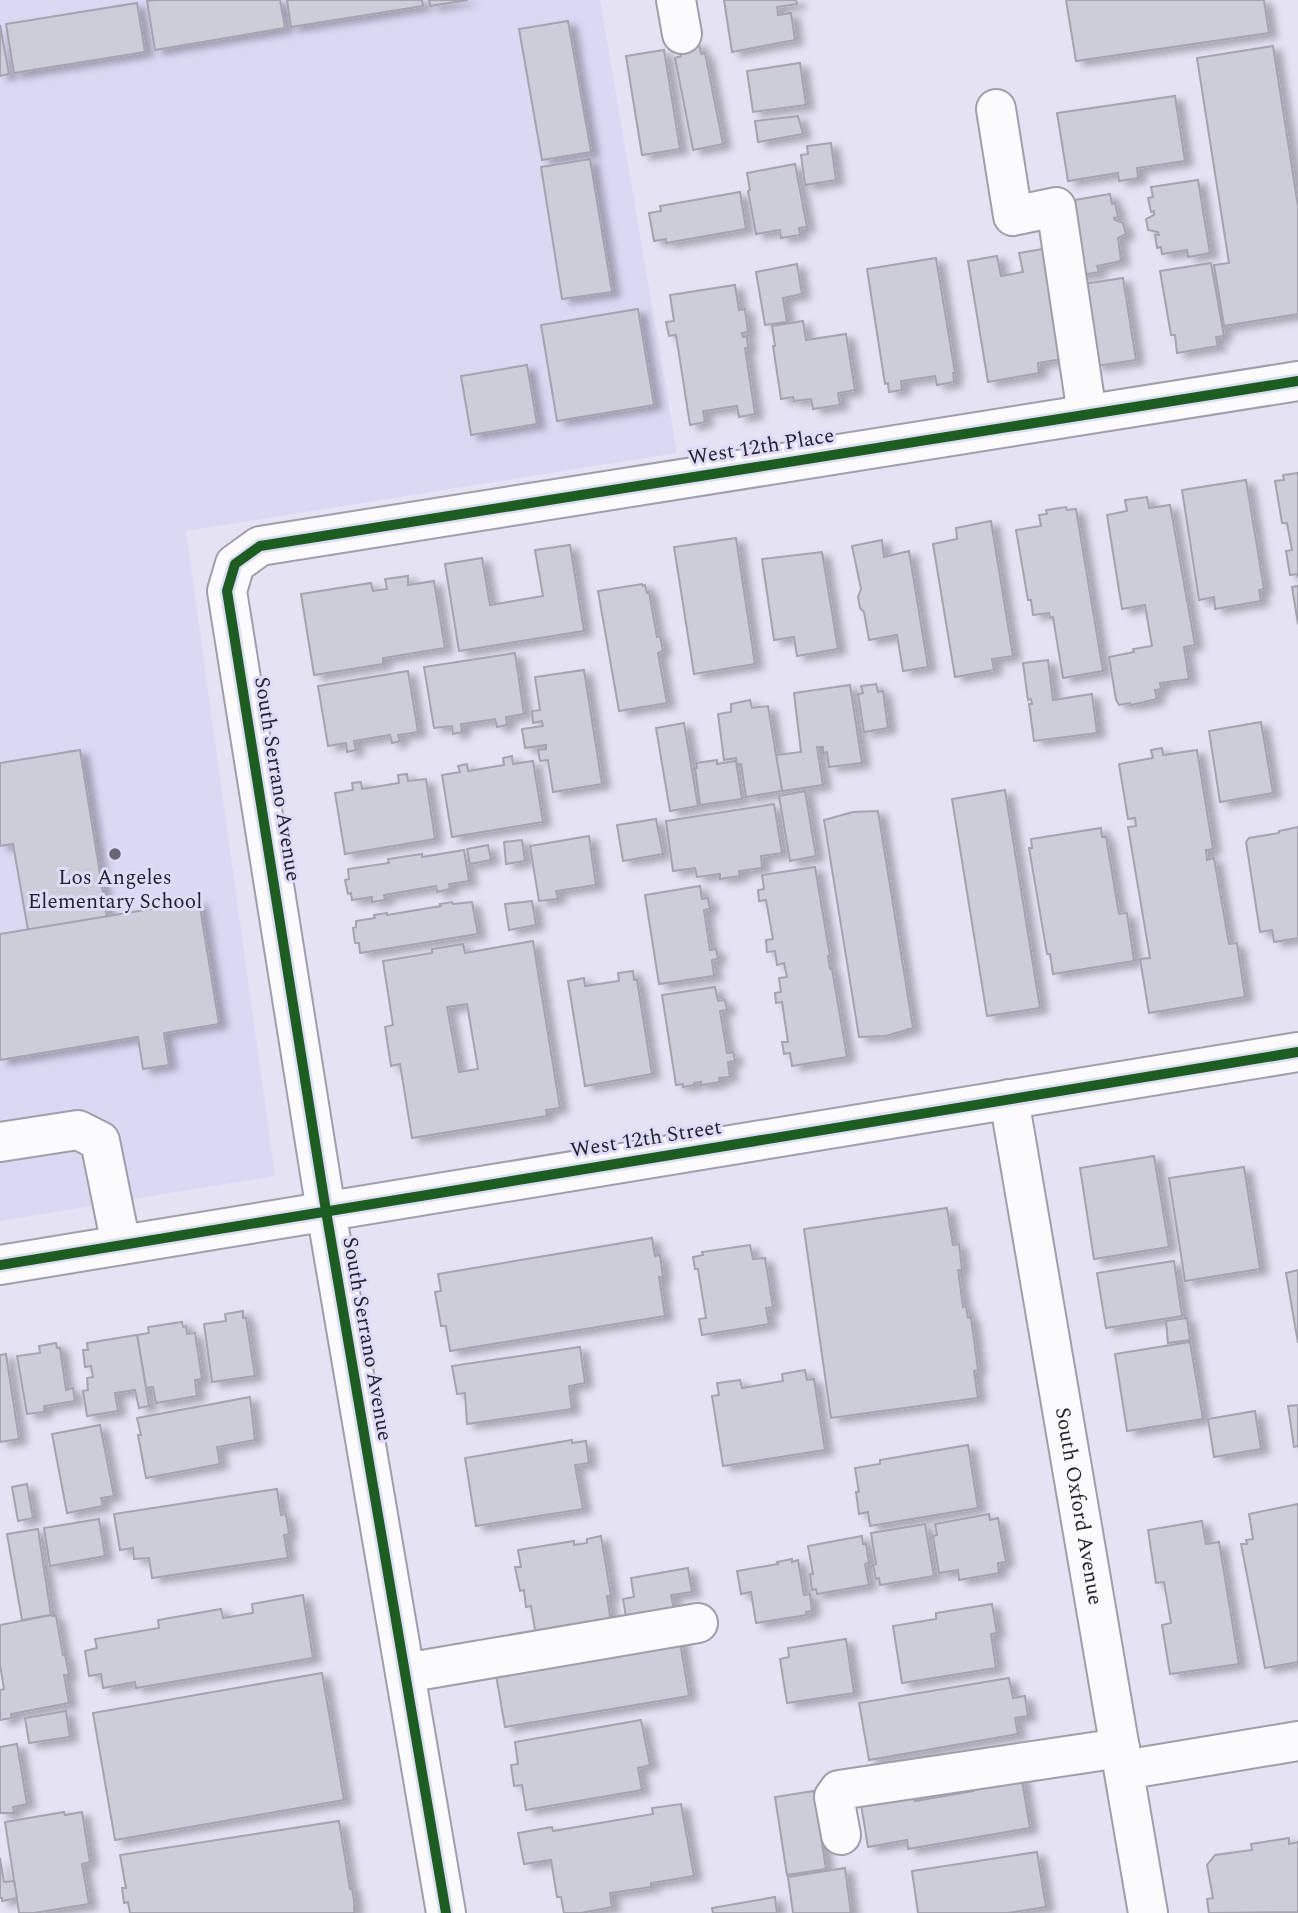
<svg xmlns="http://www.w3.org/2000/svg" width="1298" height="1913" font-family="Spectral,serif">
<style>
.built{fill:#dbd8f3}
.building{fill:#cdccd9;stroke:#a5a3af;stroke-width:2;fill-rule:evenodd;filter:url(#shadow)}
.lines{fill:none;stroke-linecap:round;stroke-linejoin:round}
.minor-casing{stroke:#9f9eaa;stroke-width:42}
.minor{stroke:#fbfbfd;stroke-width:38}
.cycleway-casing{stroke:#dfdcfa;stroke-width:15}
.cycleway{stroke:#1b5e20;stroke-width:10}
.poi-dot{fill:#686672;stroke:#dfdcfa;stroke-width:2.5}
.labels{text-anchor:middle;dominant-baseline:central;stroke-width:6;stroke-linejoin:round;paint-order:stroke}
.street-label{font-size:21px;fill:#24222d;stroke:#dfdcfa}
.poi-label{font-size:21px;fill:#24222d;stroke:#dfdcfa}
</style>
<defs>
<filter id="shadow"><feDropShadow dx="8" dy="4.5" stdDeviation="3.5" flood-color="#0004"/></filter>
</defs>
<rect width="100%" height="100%" fill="#e5e3f3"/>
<path class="built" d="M0,0H600L677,453L186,531L275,1176L0,1221Z"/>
<g class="building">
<path d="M155,0H280L285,28L155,50L147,1Z"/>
<path d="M287,0H422L423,6L291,27Z"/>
<path d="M429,0H468L430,6Z"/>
<path d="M724,0H796L797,4L777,7L778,15L791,13L795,40L732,52Z"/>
<path d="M1066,0H1264L1269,33L1076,61Z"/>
<path d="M137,3L145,52L14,73L6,24Z"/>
<path d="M568,21L591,152L542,160L519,29Z"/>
<path d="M0,25L9,74L0,76Z"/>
<path d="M699,43L701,54L705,53L723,144L693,150L675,58L681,56L679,46Z"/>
<path d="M1273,46L1298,206V314L1224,326L1214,265L1229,263L1197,58Z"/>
<path d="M664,50L680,149L642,155L626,56Z"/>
<path d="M800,63L806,105L753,112L747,71Z"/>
<path d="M1175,96L1185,161L1137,168L1138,178L1119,181L1118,173L1068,181L1057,113Z"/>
<path d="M798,116L803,134L758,142L755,121Z"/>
<path d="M831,143L836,180L805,185L801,155L808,154L807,146Z"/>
<path d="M590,159L612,292L562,299L541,167Z"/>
<path d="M795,164L807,227L799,228L800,235L781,238L780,230L756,234L748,191L750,190L747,173Z"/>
<path d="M1198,180L1210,253L1188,257L1187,250L1162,254L1161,247L1157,248L1155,235H1159L1158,232L1148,230L1146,219L1154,215V211L1151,212L1148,198L1153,197L1151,187Z"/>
<path d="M740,192L746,229L666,243V239L654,241L649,213L661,211L660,206Z"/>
<path d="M1110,194L1112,204L1115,203L1118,217L1114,218L1115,220L1123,223L1126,234L1118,238L1121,261L1097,266L1099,272L1076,276L1063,202Z"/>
<path d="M1049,248L1068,358L1038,363L1039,373L988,382L968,261L997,256L1001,276L1023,272L1019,253Z"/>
<path d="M936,258L955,373H953L954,382L937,385L935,376L901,381L902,390L889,392L888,383L885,384L867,269Z"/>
<path d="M1211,263L1224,336L1216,337L1218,346L1177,353L1175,335H1171L1160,271Z"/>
<path d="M797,264L802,294L783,298L787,322L765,325L756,272Z"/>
<path d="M1123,278L1136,360L1096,366L1076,285Z"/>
<path d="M735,285L739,310L745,309L748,332L742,333L743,337L747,336L748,348H745L755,414L739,417L737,406L703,411L705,422L690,425L676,335L669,336L666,322L674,321L670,295Z"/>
<path d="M638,309L654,405L557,421L541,325Z"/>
<path d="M803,321L806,340L846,334L855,390L838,393L840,405L813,409L811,399L794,401L793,397L781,399L773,346H775L772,326Z"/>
<path d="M527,365L537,424L471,435L461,376Z"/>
<path d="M1298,473V578L1297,574L1290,575L1286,551L1292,550L1287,523H1282L1275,481L1284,480L1283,475Z"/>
<path d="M1246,480L1264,589L1259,590L1261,601L1215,609L1214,597L1199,600L1182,490Z"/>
<path d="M1147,497L1149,508L1170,505L1195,645L1184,647L1189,679L1160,683L1161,689L1155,690L1157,699L1131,705L1130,703L1119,705L1116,700L1109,657L1134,652L1133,649L1152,646L1145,605L1122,609L1107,515L1127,511L1125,500Z"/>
<path d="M1066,507L1067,510L1076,509L1103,671L1063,678L1053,617L1050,618L1049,613L1033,615L1031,600H1028L1016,530L1041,526L1039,515L1047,514L1046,510Z"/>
<path d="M991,521L1013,656L992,659L994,670L955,677L933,544L957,539L956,528Z"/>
<path d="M736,538L755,664L694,674L674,547Z"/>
<path d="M882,540L884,557L909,551L928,667L903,671L897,635L869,640L864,612L860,608L858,597L861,589L852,546Z"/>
<path d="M570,545L584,631L459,651L445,564L482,558L490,605L543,596L535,550Z"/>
<path d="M822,552L838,649L797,656L794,637L774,640L762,559Z"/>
<path d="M408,576V585L434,581L445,648L383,658V664L314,675L301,594L371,583L373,591L387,589L385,579Z"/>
<path d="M642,584L643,586L645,585L647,593L649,592L657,637L660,636L663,651L658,653L667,703L619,711L598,591Z"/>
<path d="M1298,586V624L1292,587Z"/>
<path d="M515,653L524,714L506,717L507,725L497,727L495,719L461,724L462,732L453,734L452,726L434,728L424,667Z"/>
<path d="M1048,660L1053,700L1092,694L1097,733L1034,741L1029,704H1032L1031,699L1028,700L1023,663Z"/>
<path d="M584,670L602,784L553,792L548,760L540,761L538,750L546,749V745L525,748L522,729L543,726L542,721L533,723L532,711L540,710L535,677Z"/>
<path d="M408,671L418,732L398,735L400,741L392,743L390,735L354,741L356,750L347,752L346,743L328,746L318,686Z"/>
<path d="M876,684L878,692L883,691L888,728L864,732L858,694L863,693L861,686Z"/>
<path d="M850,685L862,763L829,767L827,752L823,753V747H817L823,785L782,791L776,755L801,752L794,693Z"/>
<path d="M750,700L752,708L768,706L782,791L746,797L741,764H737L736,758L724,760L718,714L731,712V704Z"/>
<path d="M1261,722L1273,793L1220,802L1209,731Z"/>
<path d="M684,723L698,806L670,811L656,728Z"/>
<path d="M1162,748L1163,755L1197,750L1213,849L1206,850L1207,860L1214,858L1229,944L1237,943L1245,997L1149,1013L1140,959L1150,958L1128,827L1136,826L1135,818L1128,819L1119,764L1153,758L1151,750Z"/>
<path d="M80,750L107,917L28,930L13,844L0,846V763Z"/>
<path d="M512,756L513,764L533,761L543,822L452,837L442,775L460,772L458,766L467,764L468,771L504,765L503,758Z"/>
<path d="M717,760V764L736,761L742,799L700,805L695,768H697L696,763Z"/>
<path d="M407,774L408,781L426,779L435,839L345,854L335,793L353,790L352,783L361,782L362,789L399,783L398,775Z"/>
<path d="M1005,790L1040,1008L987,1016L952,799Z"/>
<path d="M805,791L816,856L790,861L779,796Z"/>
<path d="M774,804L782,853L761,856L762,868L739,871L740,876L720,879V874L697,877L695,868L673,871L666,821Z"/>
<path d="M878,811L913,1028L886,1036L859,1037L824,820L853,812Z"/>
<path d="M656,819L663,854L623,861L617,825Z"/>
<path d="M1298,827V938L1274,942L1272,930L1260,932L1246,842L1249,838L1279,833V831Z"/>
<path d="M1101,828L1102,837H1106L1119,914L1127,913L1134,961L1053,974L1050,954H1047L1029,848H1032L1031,839Z"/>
<path d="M589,836L596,885L556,891L558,899L539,901L530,846Z"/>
<path d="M522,840L525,861L506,864L504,842Z"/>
<path d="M488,845L491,860L470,864L467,849Z"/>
<path d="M464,850L469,881L449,884L450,889L437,892L436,886L384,895L385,900L372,902V897L352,900L351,893L348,894L345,880L349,879L348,869L389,863L388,859L422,854V857Z"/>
<path d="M815,867L830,956H828L830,969H832L847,1057L792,1066L790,1053L784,1054L782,1042H788L782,1002L776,1003L775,993L781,992L779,978L787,977L784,963L777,965L775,951L767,952L766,940L773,939L766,900L759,901L758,890L764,889L762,875Z"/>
<path d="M700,886L702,899L708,898L710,909L704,910L710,950L716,949L718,959L712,960L714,976L659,984L645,895Z"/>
<path d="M199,901L219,1024L164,1033L169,1065L143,1069L138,1037L0,1060V934Z"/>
<path d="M532,901L536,925L509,930L505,904Z"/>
<path d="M452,902L453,904L472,902L478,934L360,953L359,943H355L353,928L356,927V921L375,918L374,915L387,913V915L441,906L440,904Z"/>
<path d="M533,941L560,1108L546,1110L547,1116L412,1138L400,1064L391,1066L385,1027L393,1025L383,961L432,953V949L463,944L465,953ZM467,1004L478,1069L459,1072L447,1007Z"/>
<path d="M633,971L634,980H637L652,1074L585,1086L568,981L584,978L585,986L619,981L618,973Z"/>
<path d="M715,987L718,1001L725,1000L727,1010L720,1011L727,1053L733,1052L735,1061L728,1062L730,1077L719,1078L720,1082L701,1085V1082L694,1083V1085L683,1087V1084L676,1085L662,995Z"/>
<path d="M1154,1156L1169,1247L1094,1259L1080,1168Z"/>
<path d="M1244,1167L1260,1269L1185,1281L1169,1178Z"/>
<path d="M947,1208L953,1245L959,1244L962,1270H958L963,1307L966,1306L968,1318L971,1317L978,1370L974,1371L978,1398L831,1418L804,1229Z"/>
<path d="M652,1238L655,1256L660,1255L663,1277H659L665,1316L450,1351L446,1326H441L435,1292L441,1291L438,1274Z"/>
<path d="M750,1245L753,1259L765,1258L773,1307L766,1308L769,1324L702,1335L699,1319L706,1318L698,1269H695L693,1257L703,1255L702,1252Z"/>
<path d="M1174,1261L1182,1316L1106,1328L1097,1273Z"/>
<path d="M1298,1270V1343L1286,1273Z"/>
<path d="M243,1311V1318H246L255,1376L212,1382L204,1324L226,1321L225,1314Z"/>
<path d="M1187,1318L1190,1340L1168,1343L1166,1321Z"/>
<path d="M182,1322L183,1327L186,1326L187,1334L195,1333L202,1379L195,1380L197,1396L156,1403L153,1387L146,1388L137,1335L149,1333L148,1327Z"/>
<path d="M137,1335L149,1406L139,1408L135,1390L115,1393L118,1411L87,1416L83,1391L88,1390L87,1378L93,1377L91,1366L85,1367L83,1350H88L87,1343Z"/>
<path d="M1190,1342L1203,1419L1127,1431L1115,1354Z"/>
<path d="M56,1343L57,1348H60L66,1390L73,1388L75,1401L44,1406V1412L27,1414L17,1356L40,1353L39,1346Z"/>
<path d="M580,1347L585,1383L569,1386L572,1409L467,1424L465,1393L457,1394L452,1366Z"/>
<path d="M6,1354L19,1439L0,1442V1355Z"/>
<path d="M805,1370L807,1380L814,1379L825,1450L723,1466L712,1396L719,1395L717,1383L740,1380L742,1388L783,1381L782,1374Z"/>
<path d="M250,1397L255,1440L217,1447L220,1464L146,1478L138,1435H141L137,1418Z"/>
<path d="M1298,1405V1446L1294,1447L1288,1406Z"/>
<path d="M1255,1411L1261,1449L1214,1457L1208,1419Z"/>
<path d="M100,1425L114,1496L101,1498L103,1506L67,1513L52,1434Z"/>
<path d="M572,1440V1443L586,1441L589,1463L575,1465L583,1509L476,1526L465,1458Z"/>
<path d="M968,1445L978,1508L870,1526L868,1512L859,1514L856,1492H859L855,1468L880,1464V1460Z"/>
<path d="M27,1484L33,1518L18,1521L12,1487Z"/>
<path d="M277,1489L281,1515L286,1514L289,1534L284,1535L288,1558L152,1578L149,1558L134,1559L133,1548L120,1550L114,1514Z"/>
<path d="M1298,1504V1662L1265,1668L1241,1544H1247L1246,1540L1253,1539L1249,1514Z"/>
<path d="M989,1514L990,1520L998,1518L1006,1562L998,1563L999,1573L959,1580L958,1570L939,1573L933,1536L937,1535L935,1524Z"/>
<path d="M99,1519L105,1556L50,1566L44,1528Z"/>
<path d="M1202,1521L1206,1544L1219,1542L1239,1664L1170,1674L1162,1625L1171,1623L1164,1582L1156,1583L1148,1530Z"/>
<path d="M925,1524L934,1576L880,1585L879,1578L876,1579L873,1565L876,1564L871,1533Z"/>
<path d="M38,1529L51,1615L22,1620L7,1534Z"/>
<path d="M601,1536L611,1596H607L611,1623L536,1636L531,1606L526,1607L524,1590L520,1591L515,1567H521L518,1550L574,1541V1545L587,1543V1539Z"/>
<path d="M862,1536L863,1544H866L869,1563L865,1564L869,1585L817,1594L816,1589L812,1590L810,1574H813L808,1546Z"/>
<path d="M792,1559V1562L798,1560L804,1595L810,1594L812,1611L806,1612L807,1615L756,1623L751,1592L741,1594L737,1571L778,1564L777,1562Z"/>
<path d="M688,1568L692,1592L671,1595L674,1609L626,1617L623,1599L634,1597L631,1578Z"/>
<path d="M303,1595L313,1658L136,1688L135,1682L103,1688L101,1674L89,1676L85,1651L97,1648L95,1639L159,1628L158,1620L221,1609L223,1618L253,1613L252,1604Z"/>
<path d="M992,1604L997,1633L991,1634L996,1668L902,1683L893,1626L936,1619V1613Z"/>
<path d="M51,1615L52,1616H56L63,1655H65L69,1675H64L69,1703L11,1714L12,1718L0,1720V1690L4,1689L0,1665V1625Z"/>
<path d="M678,1630L689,1696L505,1727L495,1669Z"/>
<path d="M846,1639L854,1693L787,1703L780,1659L789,1657L788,1648Z"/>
<path d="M322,1673L344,1800L115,1840L93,1713Z"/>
<path d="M1009,1678L1013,1698L1025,1696L1028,1716L1015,1718L1018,1734L869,1760L859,1703Z"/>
<path d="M66,1711L70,1737L29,1743L25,1718Z"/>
<path d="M641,1720L650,1765L638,1768L642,1790L526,1810L522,1785L514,1786L511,1765L518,1764L515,1742Z"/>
<path d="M17,1744L27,1804L13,1807L14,1813H0V1747Z"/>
<path d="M1021,1775L1030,1828L908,1849L907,1840L868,1847L859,1792L911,1783L915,1801L974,1791L973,1783Z"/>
<path d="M814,1791L826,1869L787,1875L775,1797Z"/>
<path d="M681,1804L694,1876L651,1883V1887L610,1893L612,1907L581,1913H564L561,1897H557L551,1860L524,1864L518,1833L552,1827L553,1831L653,1814L652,1808Z"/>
<path d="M64,1812L65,1815L82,1812L90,1862L82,1864L89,1904L34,1913H19L5,1822Z"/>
<path d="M339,1821L350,1889L352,1888L355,1907H354V1913H130L128,1902L124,1903L122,1888H126L120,1855Z"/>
<path d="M1289,1838V1844L1298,1842V1912L1209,1913L1207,1899L1213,1898L1207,1865L1215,1855L1252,1850L1251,1844Z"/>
<path d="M1037,1852L1046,1907L1008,1913H918L912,1871Z"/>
<path d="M0,1858L4,1882L14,1881L17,1898L2,1901V1898H0Z"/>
<path d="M845,1868L851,1913H793L788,1877Z"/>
<path d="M775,1897L777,1913H713L712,1908Z"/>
</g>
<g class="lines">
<defs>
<g id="minor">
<path d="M676,0L682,34"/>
<path d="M996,109L1013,216L1056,207L1087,414"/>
<path id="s1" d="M1009,1099L1148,1913"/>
<path d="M0,1142L78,1130L100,1141L121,1245"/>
<path d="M0,1265L1298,1052"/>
<path d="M405,1673L698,1623"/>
<path d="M1124,1770L1298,1741"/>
<path d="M841,1835L834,1797L839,1790L1120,1748"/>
<path d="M446,1913L326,1211L227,591L235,564L260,546L1298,381"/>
</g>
</defs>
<use href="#minor" class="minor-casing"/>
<use href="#minor" class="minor"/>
<defs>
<g id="cycleway">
<path d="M0,1265L1298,1052"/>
<path d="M446,1913L326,1211L227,591L235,564L260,546L1298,381"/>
</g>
</defs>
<use href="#cycleway" class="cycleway-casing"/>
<use href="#cycleway" class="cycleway"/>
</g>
<circle class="poi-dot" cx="115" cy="854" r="7"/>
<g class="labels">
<g class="street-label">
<text transform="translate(761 447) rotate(-9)">West 12th Place</text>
<text transform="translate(277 779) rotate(81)">South Serrano Avenue</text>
<text transform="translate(646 1139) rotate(-9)">West 12th Street</text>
<text transform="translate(367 1339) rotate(80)">South Serrano Avenue</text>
<text stroke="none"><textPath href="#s1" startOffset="413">South Oxford Avenue</textPath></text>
</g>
<g class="poi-label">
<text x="115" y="878">Los Angeles<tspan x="115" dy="24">Elementary School</tspan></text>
</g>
</g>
</svg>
